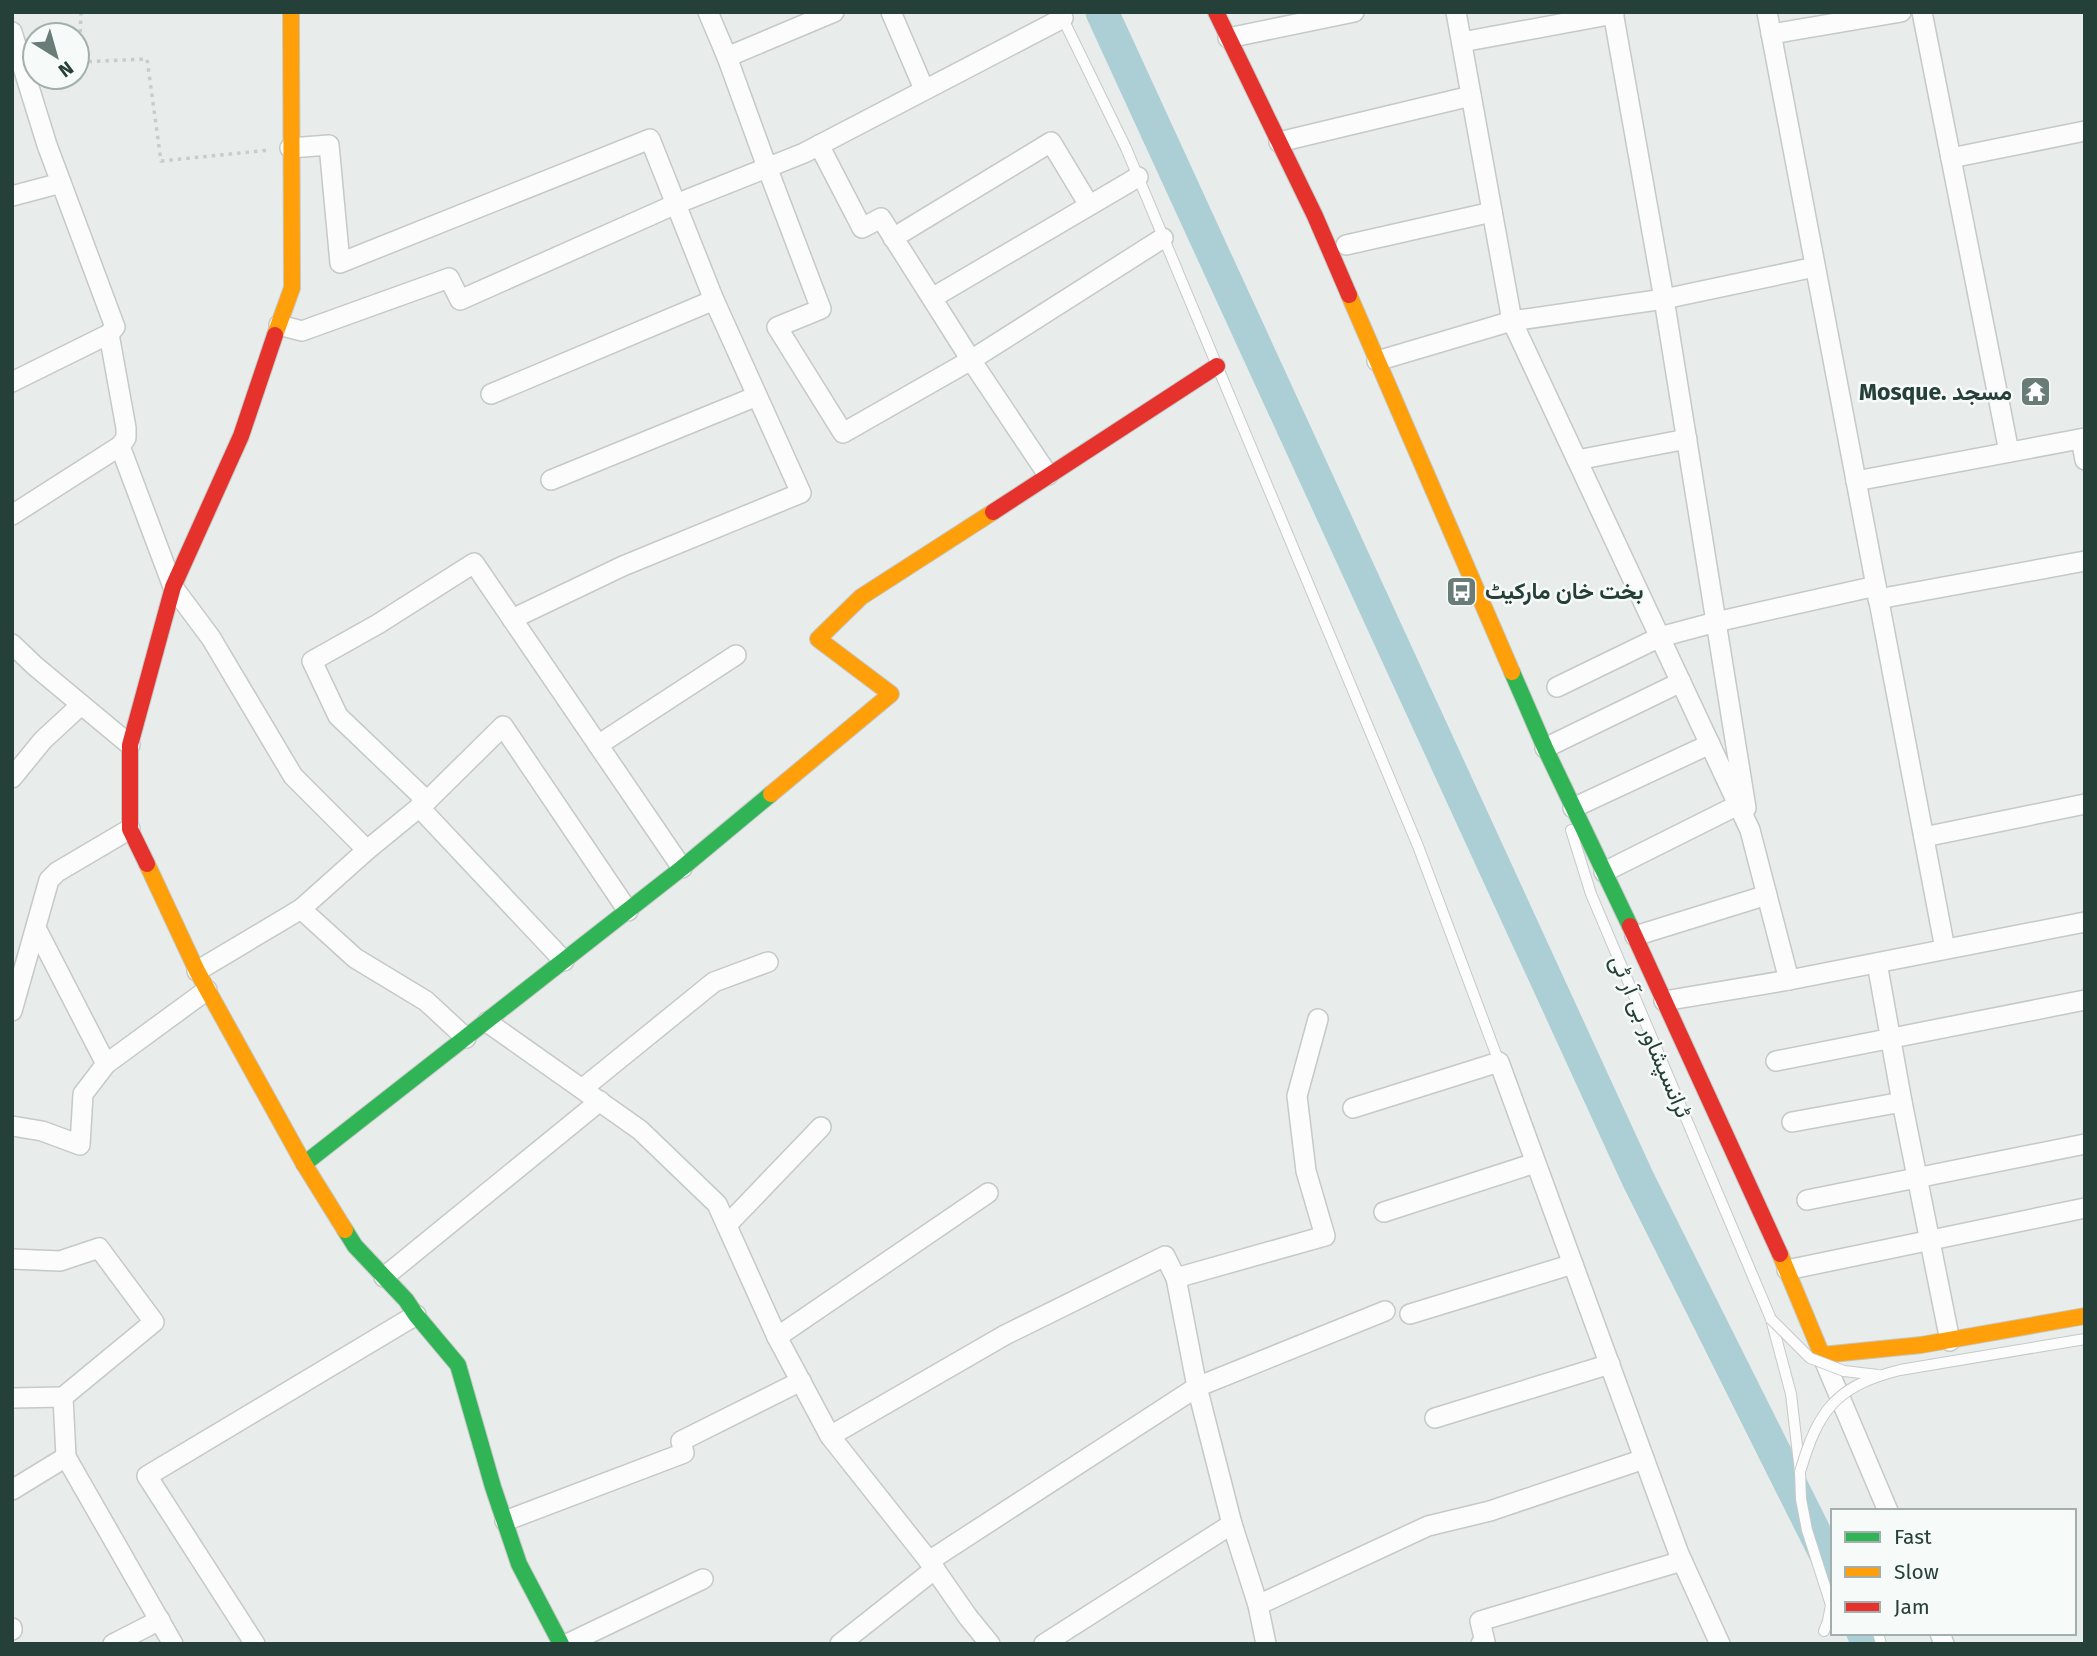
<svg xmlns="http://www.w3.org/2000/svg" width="2097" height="1656" font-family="'Fira Sans',Vazirmatn,sans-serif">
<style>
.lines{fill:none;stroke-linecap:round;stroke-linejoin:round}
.river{stroke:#accfd6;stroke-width:33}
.lane-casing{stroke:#c5c9c7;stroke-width:12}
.street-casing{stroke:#c5c9c7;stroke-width:22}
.fast-casing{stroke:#c4c9c7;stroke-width:18}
.slow-casing{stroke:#c4c9c7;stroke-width:18}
.jam-casing{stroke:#c4c9c7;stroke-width:18}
.path{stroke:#c6cecc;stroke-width:3.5;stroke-dasharray:3.5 5;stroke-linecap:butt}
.lane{stroke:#fcfcfc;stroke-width:10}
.street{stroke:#fcfcfc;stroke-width:19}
.fast{stroke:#30b455;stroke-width:16}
.slow{stroke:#ff9f0a;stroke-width:16}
.jam{stroke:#e5322d;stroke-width:16}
.lane-bridge-casing{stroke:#c5c9c7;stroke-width:12;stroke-linecap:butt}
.lane-bridge{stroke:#fcfcfc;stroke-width:10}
.labels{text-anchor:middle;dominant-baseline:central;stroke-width:5;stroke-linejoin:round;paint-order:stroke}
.poi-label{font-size:23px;font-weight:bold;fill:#253f39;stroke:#f6faf8;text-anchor:end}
.street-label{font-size:23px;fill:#253f39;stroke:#f6faf8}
</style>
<rect width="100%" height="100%" fill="#e8ecea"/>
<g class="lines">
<g class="river">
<path d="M1102,12L1638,1179L1833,1569"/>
<path d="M1863,1633L1868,1644"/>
</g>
<defs>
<g id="lane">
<path d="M1062,17L1126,148L1418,846L1499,1062"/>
<path d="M1571,830L1591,894L1771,1319L1791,1394L1800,1472L1801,1499L1807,1530L1831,1605L1828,1621L1824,1631"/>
<path d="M1878,1633L1881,1644"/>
</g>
<g id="street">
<path d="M708,12L727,57"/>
<path d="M834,12L727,57L767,167L821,309L777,327L843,433L971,360L1163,238"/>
<path d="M891,12L924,89"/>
<path d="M1456,12L1512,321L1750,830L1789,980"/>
<path d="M1613,12L1664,299L1746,808"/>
<path d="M1767,12L1945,949"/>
<path d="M1922,12L2009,452"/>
<path d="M12,32L47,145L115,327L109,334L12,382"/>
<path d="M1771,34L1901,12"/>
<path d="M1228,38L1354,12"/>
<path d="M1462,42L1614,14"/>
<path d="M1279,142L1471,96"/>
<path d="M819,145L862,228L881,218L971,360L1048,475"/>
<path d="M290,148L329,145L340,263L650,139L714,300L801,493L623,566L512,619"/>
<path d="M1951,158L2085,131"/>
<path d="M12,196L61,183"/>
<path d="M893,238L1051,142L1089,205"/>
<path d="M1346,245L1492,212"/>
<path d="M932,298L1138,177"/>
<path d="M279,325L302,331L449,278L460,300L676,204L804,153L1063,18"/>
<path d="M1377,361L1512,321L1664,299L1815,267"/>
<path d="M491,394L714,300"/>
<path d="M2081,439L2085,460"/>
<path d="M120,446L173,587L211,638L293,776L367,850"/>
<path d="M1577,460L1687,439"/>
<path d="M551,480L757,396"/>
<path d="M1856,481L2085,438"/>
<path d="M12,515L120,446L126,438V428L109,334"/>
<path d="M1878,599L2085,561"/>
<path d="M12,644L35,666L130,745"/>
<path d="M1557,687L1660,637L1716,622L1876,586"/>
<path d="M598,745L736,655"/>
<path d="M1545,748L1681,682"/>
<path d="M12,778L43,740L81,705"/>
<path d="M427,801L503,726L628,911"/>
<path d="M419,807L564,961"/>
<path d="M1573,808L1710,744"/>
<path d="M1924,837L2085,804"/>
<path d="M1604,872L1738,805"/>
<path d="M301,909L355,958L426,1001L466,1038"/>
<path d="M1635,936L1767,895"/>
<path d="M1877,963L1902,1102L1950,1341"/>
<path d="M197,971L301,909L367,850L427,801L338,716L312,661L378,624L474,563L682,868"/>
<path d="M1664,1001L1789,980L2085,922"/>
<path d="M12,1011L49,880L57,872L130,829"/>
<path d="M487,1022L640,1130L717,1204L777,1337L830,1436L929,1561L968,1617L990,1644"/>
<path d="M1776,1061L2085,1000"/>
<path d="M106,1064L207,990"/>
<path d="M582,1089L714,982L768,962"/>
<path d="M1353,1108L1499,1062L1679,1554L1720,1644"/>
<path d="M1792,1122L1902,1102"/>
<path d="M12,1126L42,1131L80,1145L83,1094L106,1064L36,928"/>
<path d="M1807,1200L2085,1144"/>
<path d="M1384,1212L1535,1163"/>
<path d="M727,1225L821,1127"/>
<path d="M12,1259L60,1261L99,1248L154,1322L63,1397L66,1457L173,1644"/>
<path d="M1787,1270L2085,1208"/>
<path d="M384,1277L600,1101"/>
<path d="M1176,1278L1325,1236L1306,1171L1297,1096L1318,1019"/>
<path d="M1410,1314L1573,1264"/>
<path d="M777,1337L988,1193"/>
<path d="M1822,1355L1888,1511"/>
<path d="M12,1398L63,1397"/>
<path d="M1435,1418L1610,1364"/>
<path d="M830,1436L1005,1335L1165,1256L1176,1278L1197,1387L1232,1524L1258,1605L1266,1644"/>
<path d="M12,1490L66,1457"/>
<path d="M505,1521L684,1453L681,1441L801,1381"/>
<path d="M929,1561L1197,1387L1385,1311"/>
<path d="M1258,1605L1428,1526L1490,1511L1644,1459"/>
<path d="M12,1628V1630"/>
<path d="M1940,1633L1944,1644"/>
<path d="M113,1644L160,1620"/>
<path d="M255,1644L147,1476L416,1315"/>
<path d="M567,1644L703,1579"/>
<path d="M840,1644L935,1569"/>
<path d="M1044,1644L1232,1524"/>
<path d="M1481,1644L1485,1642L1480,1621L1682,1561"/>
</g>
<g id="fast">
<path d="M1512,672L1545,748L1630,926"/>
<path d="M304,1164L682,868L771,794"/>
<path d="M345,1230L355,1246L406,1300L416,1315L458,1365L493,1487L519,1564L561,1644"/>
</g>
<g id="slow">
<path d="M1349,295L1512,672"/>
<path d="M275,335L292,288L291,12"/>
<path d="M771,794L891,694L818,639L861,597L993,512"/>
<path d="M147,864L197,971L304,1164L345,1230"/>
<path d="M1780,1254L1822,1355L1921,1345L2085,1316"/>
</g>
<g id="jam">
<path d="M1216,12L1315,216L1349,295"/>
<path d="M993,512L1217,366"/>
<path d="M147,864L130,829V745L173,587L241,436L275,335"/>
<path d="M1630,926L1780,1254"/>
</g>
</defs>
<use href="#lane" class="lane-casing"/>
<use href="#street" class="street-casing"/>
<use href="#fast" class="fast-casing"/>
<use href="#slow" class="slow-casing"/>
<use href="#jam" class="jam-casing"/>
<path class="path" d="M81,12L79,62L147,59L161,161L270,150"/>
<use href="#lane" class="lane"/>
<use href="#street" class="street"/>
<use href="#fast" class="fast"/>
<use href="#slow" class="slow"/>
<use href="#jam" class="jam"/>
<defs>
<g id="lane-bridge">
<path d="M1771,1319L1810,1358L1844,1371L1878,1375"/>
<path d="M1800,1472C1818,1410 1836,1386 1900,1370L2085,1339"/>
</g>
</defs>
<use href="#lane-bridge" class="lane-bridge-casing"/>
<use href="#lane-bridge" class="lane-bridge"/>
</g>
<defs>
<symbol id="temple-square" viewBox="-11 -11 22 22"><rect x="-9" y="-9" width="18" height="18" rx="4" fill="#697c77" stroke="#f6faf8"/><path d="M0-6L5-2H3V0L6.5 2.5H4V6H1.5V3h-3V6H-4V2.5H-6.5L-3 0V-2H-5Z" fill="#fff"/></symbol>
<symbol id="bus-square" viewBox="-11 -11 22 22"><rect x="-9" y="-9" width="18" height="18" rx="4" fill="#697c77" stroke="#f6faf8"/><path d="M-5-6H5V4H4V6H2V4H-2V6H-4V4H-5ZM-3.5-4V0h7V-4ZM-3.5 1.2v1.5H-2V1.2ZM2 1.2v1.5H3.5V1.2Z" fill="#fff"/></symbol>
</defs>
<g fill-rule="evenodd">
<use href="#temple-square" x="2018" y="374" width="35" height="35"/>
<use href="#bus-square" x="1444" y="574" width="35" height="35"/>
</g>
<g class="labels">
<g class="poi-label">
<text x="2012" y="392">Mosque. مسجد</text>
<text x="1485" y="591" text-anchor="start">بخت خان مارکیٹ</text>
</g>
<g class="street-label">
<text transform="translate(1651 1036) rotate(67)">ٹرانسپشاور بی آر ٹی</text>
</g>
</g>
<rect width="2097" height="1656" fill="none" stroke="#253f39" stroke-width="28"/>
<rect x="1831" y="1509" width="245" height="126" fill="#f6faf8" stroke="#a2afac" stroke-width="2"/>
<rect x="1845" y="1532" width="35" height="10" fill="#30b455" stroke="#a2afac" stroke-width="2"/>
<text x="1894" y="1544" font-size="21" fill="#253f39">Fast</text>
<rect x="1845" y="1567" width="35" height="10" fill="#ff9f0a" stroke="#a2afac" stroke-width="2"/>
<text x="1894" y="1579" font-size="21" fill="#253f39">Slow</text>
<rect x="1845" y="1602" width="35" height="10" fill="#e5322d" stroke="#a2afac" stroke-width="2"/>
<text x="1894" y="1614" font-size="21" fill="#253f39">Jam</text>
<g transform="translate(56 56) rotate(143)"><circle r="33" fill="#f6faf8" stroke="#a2afac" stroke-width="2"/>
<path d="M0-5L12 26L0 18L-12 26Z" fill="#697c77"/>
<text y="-10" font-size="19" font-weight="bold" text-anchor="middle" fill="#253f39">N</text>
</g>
</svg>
